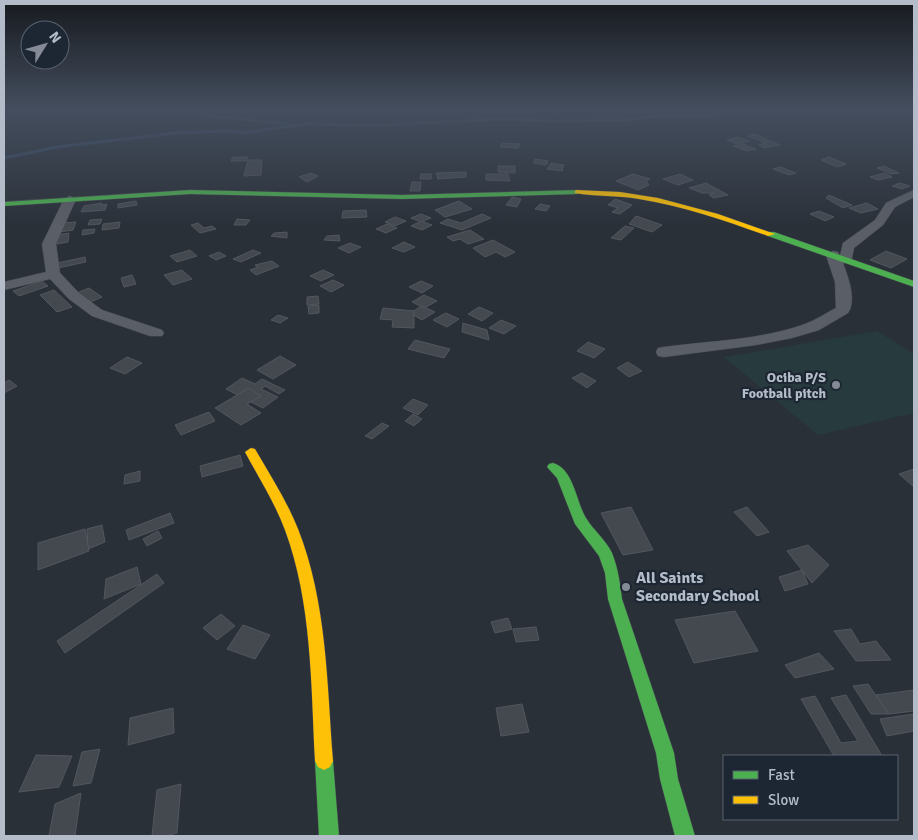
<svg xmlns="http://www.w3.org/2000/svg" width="918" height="840" font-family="Signika,sans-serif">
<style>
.green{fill:#273a3e}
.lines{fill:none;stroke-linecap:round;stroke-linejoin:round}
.stream{stroke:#384963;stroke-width:3}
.building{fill:#444950;stroke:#52575f}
.street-casing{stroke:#484c53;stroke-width:1}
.fast-casing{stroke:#484c53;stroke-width:1}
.slow-casing{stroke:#484c53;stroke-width:1}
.street{fill:#5a5e66;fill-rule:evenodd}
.fast{fill:#4caf50;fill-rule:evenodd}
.slow{fill:#ffc107;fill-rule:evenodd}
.poi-dot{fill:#848b96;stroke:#1d2633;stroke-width:2}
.labels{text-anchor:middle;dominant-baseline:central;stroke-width:4.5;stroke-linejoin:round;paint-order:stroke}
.poi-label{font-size:14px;font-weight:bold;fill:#b4bcc9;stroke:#1d2633;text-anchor:end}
.near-poi-label{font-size:16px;font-weight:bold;fill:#b4bcc9;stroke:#1d2633;text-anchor:start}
</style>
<rect width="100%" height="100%" fill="#2a3038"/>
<path class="green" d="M877,331L914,354V413L818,435L724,357Z"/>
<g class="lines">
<g class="stream">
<path d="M186,109L209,116L287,124"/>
<path d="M4,158L57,147L176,133L226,131L244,133L306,124L379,125L504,119L553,121L629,120L658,116H703L750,109"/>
</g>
</g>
<g class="building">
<path d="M755,134L780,145L764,148L759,145L765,143L748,136Z"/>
<path d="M737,137L749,141L737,144L727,140Z"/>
<path d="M502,143L520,144L518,148L500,147Z"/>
<path d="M743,144L756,149L747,151L733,146Z"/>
<path d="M233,157H248L246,161H231Z"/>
<path d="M829,157L846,164L837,167L821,160Z"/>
<path d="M535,159L548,161L546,165L533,163Z"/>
<path d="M248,160H262L261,175L244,176Z"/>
<path d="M551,163L564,165L562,171L547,169Z"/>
<path d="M498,166H515V173L498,172Z"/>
<path d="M884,166L899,173L891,174L877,168Z"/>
<path d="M780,167L796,173L789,175L773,169Z"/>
<path d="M466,172V177L438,179L436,173Z"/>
<path d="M311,173L318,176L307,182L299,177Z"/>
<path d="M884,173L892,177L878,180L870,177Z"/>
<path d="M421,174H432L431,179H420Z"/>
<path d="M486,174H508L510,181L486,180Z"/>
<path d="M633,174L650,179L646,181L649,185L638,190L616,181Z"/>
<path d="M680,174L693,180L678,185L663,179Z"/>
<path d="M412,182H421L420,191H410Z"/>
<path d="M706,183L728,195L714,198L709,195L714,193H702L689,188Z"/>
<path d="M900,183L910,186L902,189L892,186Z"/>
<path d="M829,195L852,205L843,208L826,198Z"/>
<path d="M512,197L521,199L517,207L506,205Z"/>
<path d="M615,199L632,205L620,214L612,212L618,208L608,205Z"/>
<path d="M136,201L137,205L118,208V204Z"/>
<path d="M459,201L472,209L445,217L435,210Z"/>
<path d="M102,203L101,205L107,204L105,210L81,212L84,206Z"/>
<path d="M867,203L878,209L861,213L849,208Z"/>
<path d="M540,204L550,206L546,211L535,209Z"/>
<path d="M366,210L367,217L342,218L343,211Z"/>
<path d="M819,211L834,217L825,221L810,214Z"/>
<path d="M421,214L431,218L421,222L411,218Z"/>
<path d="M482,214L491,218L462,230L440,223L448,219L461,223Z"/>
<path d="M636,216L662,225L652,232L629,224Z"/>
<path d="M395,217L406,221L395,226L385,222Z"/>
<path d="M102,219L100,224L88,225L90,220Z"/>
<path d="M237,219L250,220L246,225H234Z"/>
<path d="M421,221L432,225L422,230L411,226Z"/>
<path d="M76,222L73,230L59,232L62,223Z"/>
<path d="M120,222L119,228L102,230L103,224Z"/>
<path d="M198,223L204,228L212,226L216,229L200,233L191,225Z"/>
<path d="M387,224L397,228L386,233L376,229Z"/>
<path d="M625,226L634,228L621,240L611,238Z"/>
<path d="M95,229L94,233L82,235L83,230Z"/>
<path d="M470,230L484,239L468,244L460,239L453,241L447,237Z"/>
<path d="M287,232V238L271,236L274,233Z"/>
<path d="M69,233L68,242L57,244L58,235Z"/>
<path d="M339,235L340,241L324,240L327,236Z"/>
<path d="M493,240L515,252L505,257L496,252L485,257L473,248Z"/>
<path d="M404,242L415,247L404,252L392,248Z"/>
<path d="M350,243L361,247L349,253L338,248Z"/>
<path d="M190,250L197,256L177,262L170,256Z"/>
<path d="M253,250L261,253L241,262L233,259Z"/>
<path d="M886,251L907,259L891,268L870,260Z"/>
<path d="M219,252L226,256L216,260L209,256Z"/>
<path d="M85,257L86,262L53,269V264Z"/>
<path d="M272,261L279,266L256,275L250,270L258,267L255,265Z"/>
<path d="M182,270L192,279L173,285L164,275Z"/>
<path d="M323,270L334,275L321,281L310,276Z"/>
<path d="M132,275L136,284L124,287L121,278Z"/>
<path d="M333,280L344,285L331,292L320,286Z"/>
<path d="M42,281L48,286L19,296L13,291Z"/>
<path d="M421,281L433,286L422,293L409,287Z"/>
<path d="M89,288L102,297L86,304L74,294Z"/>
<path d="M54,290L72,307L57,312L40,295Z"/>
<path d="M424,295L437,301L424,308L412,302Z"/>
<path d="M318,296L319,304L307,305V297Z"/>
<path d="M319,305V313L309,314L308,306Z"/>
<path d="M422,306L435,312L422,320L410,313Z"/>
<path d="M479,307L493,313L482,321L468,314Z"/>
<path d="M383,308L414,311V328L392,327L393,320L380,319Z"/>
<path d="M446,313L459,319L447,327L433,320Z"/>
<path d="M278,315L288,318L280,323L271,320Z"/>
<path d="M501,320L516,326L504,334L489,328Z"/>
<path d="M463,323L487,330L489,340L462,332Z"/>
<path d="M415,340L450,349L444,358L408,349Z"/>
<path d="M588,342L605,349L594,358L577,351Z"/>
<path d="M280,356L296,365L273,379L257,370Z"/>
<path d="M127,357L142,363L125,374L110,368Z"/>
<path d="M628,362L642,371L629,377L617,368Z"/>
<path d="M582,373L596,381L587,388L572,378Z"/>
<path d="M242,378L255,384L262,379L285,390L279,394L265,386L261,389L278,397L263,408L226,389Z"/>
<path d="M9,380L17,386L4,393V383Z"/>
<path d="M249,388L261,396L247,404L261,413L241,425L215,408Z"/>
<path d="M413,399L428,405L418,415L403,408Z"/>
<path d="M209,412L215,421L181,435L175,425Z"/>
<path d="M413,414L422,419L414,426L405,421Z"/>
<path d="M382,423L389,426L372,439L365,436Z"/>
<path d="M240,455L243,466L202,477L200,466Z"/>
<path d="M914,469V487L899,474Z"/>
<path d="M140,471V481L124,484L125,475Z"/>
<path d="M631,507L653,550L623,555L601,513Z"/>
<path d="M747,507L769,532L757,536L734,512Z"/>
<path d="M170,513L174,523L129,540L126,530Z"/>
<path d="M102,525L105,542L88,549L87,529Z"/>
<path d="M85,529L89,551L38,570V543Z"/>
<path d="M158,531L162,538L147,546L143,539Z"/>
<path d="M808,545L829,565L812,583L787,551Z"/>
<path d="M137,567L141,584L104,599L106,579Z"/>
<path d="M802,570L808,584L785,591L779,577Z"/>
<path d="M157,574L164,583L65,653L57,641Z"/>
<path d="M735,611L758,651L694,663L675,620Z"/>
<path d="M221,614L235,626L217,640L203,628Z"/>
<path d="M508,618L512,629L495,633L491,622Z"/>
<path d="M243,625L270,635L255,659L227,649Z"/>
<path d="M536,627L539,640L516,642L513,629Z"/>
<path d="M851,629L860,644L876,641L891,660L856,661L834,631Z"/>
<path d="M819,653L834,669L795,678L785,665Z"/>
<path d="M868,684L889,714H871L853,686Z"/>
<path d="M914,690V711L889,714L876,695Z"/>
<path d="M846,695L882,756H834L801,699L815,696L841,743L858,741L831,698Z"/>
<path d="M522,704L529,732L501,736L496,708Z"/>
<path d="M173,708L174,733L128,745L130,718Z"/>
<path d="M914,714V731L887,736L880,719Z"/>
<path d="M100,749L91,783L73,786L82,752Z"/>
<path d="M36,755L72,756L59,787L19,792Z"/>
<path d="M181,784L177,833L166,836H152L157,790Z"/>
<path d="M81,793L75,836H49L55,804Z"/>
</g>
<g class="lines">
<defs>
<g id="street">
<path d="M914,190V197L895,207L883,225L854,248L851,263H843C848,277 857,300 848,313L819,330L792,338L756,345L664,357L658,356L656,352L658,348L664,347C710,341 761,340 805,324C816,320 826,313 836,308L835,282L826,255L833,251L838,252L840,256L843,243L875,220L886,203Z"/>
<path d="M70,196L76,199L56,244L60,273L79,293L102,310L162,330L164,333L162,336H150L92,316L69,299L50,279L4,290V282L46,272L42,244L64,199Z"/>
</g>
<g id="fast">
<path d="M190,190L402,195L577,190L580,192L577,194L402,199L190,194L4,206V202Z"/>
<path d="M768,232H774L914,281V287L768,236Z"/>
<path d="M553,463C574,469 576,502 586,518C594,531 606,540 612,553C618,568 620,583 622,599L674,753L678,779L695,836H675L660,779L656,753L608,599L605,573L599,556L575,524L557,478L547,467L549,464Z"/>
<path d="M324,752L330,755L333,761L339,836H319L315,761L318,755Z"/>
</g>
<g id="slow">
<path d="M577,190L620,192L658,198L718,214L775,234L768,236C726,221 684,206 639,199C618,195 596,197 575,193V191Z"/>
<path d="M251,448L255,449C270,475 287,501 298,529C327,602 327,684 333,761L330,767L324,770L318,767L315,761C311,684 312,603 285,530C275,503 259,478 245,452Z"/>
</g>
</defs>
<use href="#street" class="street-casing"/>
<use href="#fast" class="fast-casing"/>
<use href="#slow" class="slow-casing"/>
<use href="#street" class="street"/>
<use href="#fast" class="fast"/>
<use href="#slow" class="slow"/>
</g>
<linearGradient id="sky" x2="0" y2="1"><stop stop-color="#171a1f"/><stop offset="0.48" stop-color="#444e5e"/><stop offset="1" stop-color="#444e5e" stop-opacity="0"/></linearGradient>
<rect width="918" height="227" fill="url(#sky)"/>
<g class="poi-dot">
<circle cx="836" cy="385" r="5"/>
<circle cx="626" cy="587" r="5"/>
</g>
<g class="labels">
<g class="poi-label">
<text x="826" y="377">Ociba P/S<tspan x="826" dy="16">Football pitch</tspan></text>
</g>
<g class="near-poi-label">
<text x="636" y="578">All Saints<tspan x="636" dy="18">Secondary School</tspan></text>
</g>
</g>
<rect width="918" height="840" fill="none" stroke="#b4bcc9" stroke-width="10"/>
<rect x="723" y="755" width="175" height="65" fill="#1d2633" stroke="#59626f"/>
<rect x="733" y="771" width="25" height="8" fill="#4caf50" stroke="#59626f"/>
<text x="768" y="780" font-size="15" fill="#b4bcc9">Fast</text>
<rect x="733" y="796" width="25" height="8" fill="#ffc107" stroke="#59626f"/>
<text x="768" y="805" font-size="15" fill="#b4bcc9">Slow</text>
<g transform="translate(45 45) rotate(53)"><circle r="24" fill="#1d2633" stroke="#59626f"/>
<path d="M0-4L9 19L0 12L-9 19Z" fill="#848b96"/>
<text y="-8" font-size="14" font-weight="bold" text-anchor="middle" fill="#b4bcc9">N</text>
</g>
</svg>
